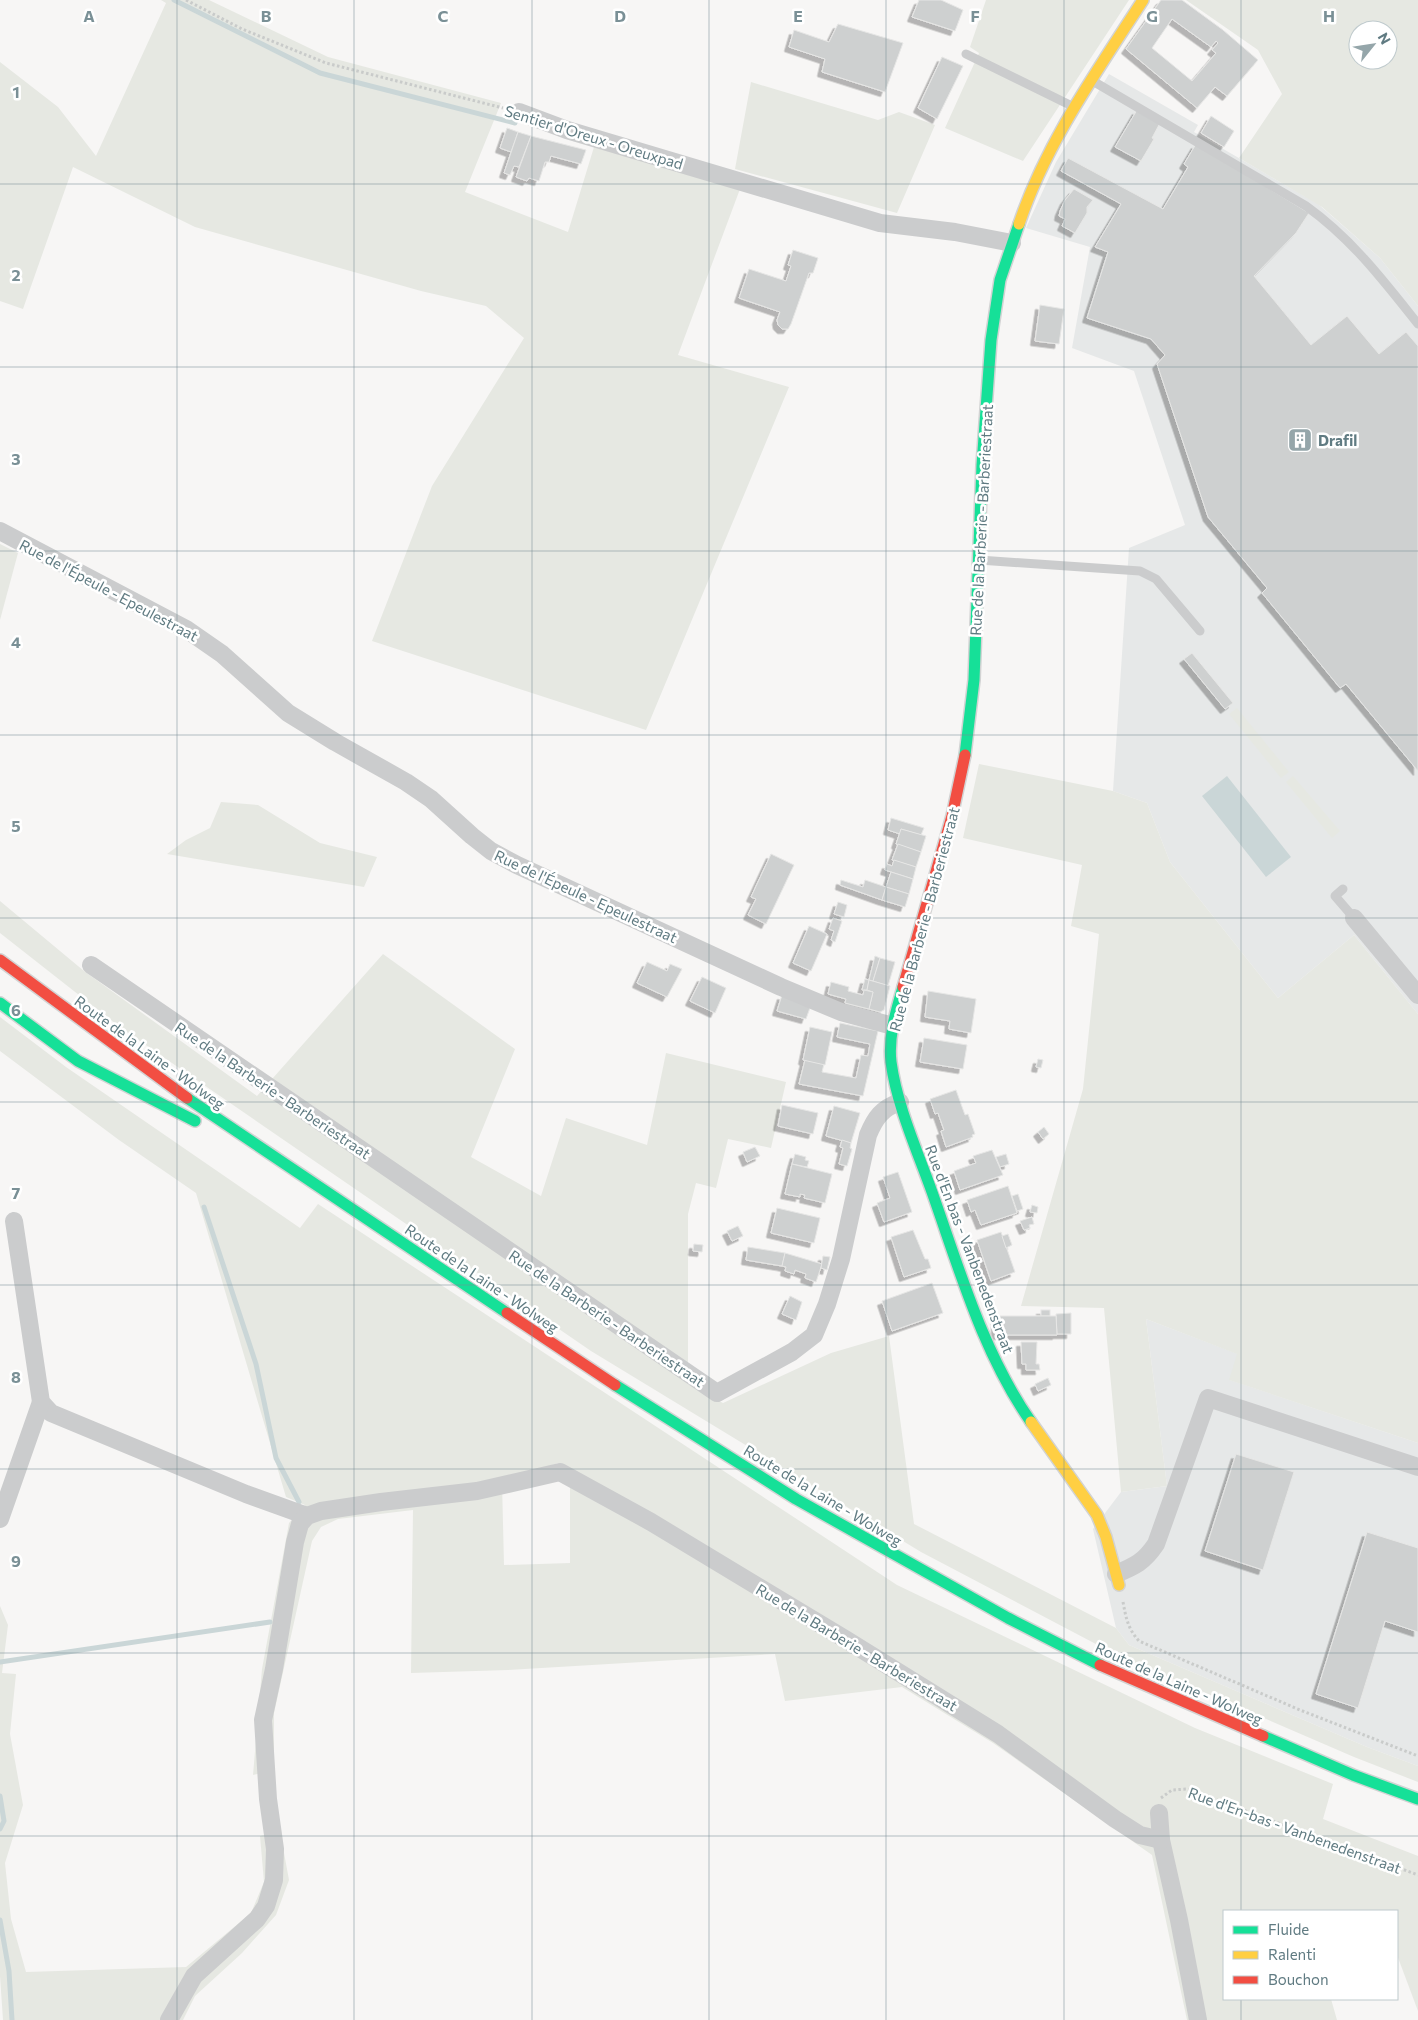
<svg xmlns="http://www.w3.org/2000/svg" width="1418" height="2020" font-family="Commissioner,sans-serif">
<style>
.built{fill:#e6e8e8}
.green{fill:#e6e8e2;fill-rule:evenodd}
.water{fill:#cad6d7}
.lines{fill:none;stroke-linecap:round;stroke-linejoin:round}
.stream{stroke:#cad6d7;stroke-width:5}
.building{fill:#ced0d0;stroke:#e6e6e5;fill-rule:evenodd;filter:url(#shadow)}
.fast-casing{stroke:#d2d3d3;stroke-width:14}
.slow-casing{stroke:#d2d3d3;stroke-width:14}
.jam-casing{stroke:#d2d3d3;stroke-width:14}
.path{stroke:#c9cbca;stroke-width:3;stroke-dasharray:2.5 2.5;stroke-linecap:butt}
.lane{stroke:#cbcccd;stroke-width:9}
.street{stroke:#cbcccd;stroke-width:18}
.fast{stroke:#16e098;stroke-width:11}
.slow{stroke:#ffcf43;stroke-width:11}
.jam{stroke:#f24e42;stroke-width:11}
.grid{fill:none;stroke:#7a9096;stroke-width:1;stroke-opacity:0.55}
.labels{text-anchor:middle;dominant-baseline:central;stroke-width:5;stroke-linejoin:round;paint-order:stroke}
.street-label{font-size:15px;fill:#607b82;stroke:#fff}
.poi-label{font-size:15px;font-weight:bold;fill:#607b82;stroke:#fff;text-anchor:start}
.grid-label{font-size:16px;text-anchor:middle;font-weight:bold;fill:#7a9096;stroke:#fff;stroke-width:5;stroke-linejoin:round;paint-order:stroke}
</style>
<defs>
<filter id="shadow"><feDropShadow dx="-4.5" dy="4.5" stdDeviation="0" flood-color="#0004"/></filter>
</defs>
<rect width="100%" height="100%" fill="#f7f6f5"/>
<g class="built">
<path d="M1109,74L1198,125L1194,132L1318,204L1380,258L1418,306V1014L1354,935L1278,998L1170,862L1147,803L1113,791L1129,548L1185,525L1134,371L1072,348L1090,247L1026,228L1056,162Z"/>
<path d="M1146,1319L1238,1354L1230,1380L1418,1443V1766L1367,1747L1129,1645L1116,1628L1093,1529L1121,1492L1167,1486Z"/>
</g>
<g class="green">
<path d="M161,0H209L328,57L501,103L465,192L568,232L594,147L740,189L678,355L789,387L646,730L372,641L432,486L524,338L486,306L421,291L195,227L73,167L23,309L0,301V62L58,107L96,156L166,3Z"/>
<path d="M986,0H1129L1023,161L945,128L979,53L970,47Z"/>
<path d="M1186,0H1418V306L1380,258L1322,207L1239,158L1282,94L1258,50ZM1358,30H1388V60H1358Z"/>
<path d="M751,82L878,120L899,112L935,125L897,213L735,169Z"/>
<path d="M0,544L18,553L0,620Z"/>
<path d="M1237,708L1289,772L1281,778L1229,714Z"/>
<path d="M979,764L1113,791L1147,803L1170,862L1278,998L1354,935L1418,1014V1443L1229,1380L1237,1354L1146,1319L1167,1486L1121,1492L1104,1308L1021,1306L1083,1089L1099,934L1071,926L1082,865L963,838Z"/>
<path d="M1293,776L1340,831L1332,838L1286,782Z"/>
<path d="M221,802L258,805L320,843L377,857L364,887L167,854L186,840L210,828Z"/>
<path d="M0,901L84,971L257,1096L383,954L515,1049L471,1157L541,1196L566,1118L647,1145L666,1053L786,1082L771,1148L728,1139L716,1188L696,1183L688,1214V1384L723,1403L831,1353L889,1336L914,1524L1116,1628L1129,1645L1367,1747L1418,1766V1782L1354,1757L1113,1653L921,1552L591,1351L121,1028L0,933Z"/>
<path d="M0,1017L66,1067L300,1228L318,1204L897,1585L1195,1728L1333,1784L1323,1819L1418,1856V2011L1397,1955V1911H1224V1999H1331L1337,2020H1187L1152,1855L993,1743L902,1687L785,1701L775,1654L508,1670L411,1673L413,1510L338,1519L321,1527L312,1541L274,1713V1770L253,1775L262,1669L289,1523L305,1505L286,1497L196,1193L119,1140L0,1051ZM558,1463L570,1485V1563L504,1565L502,1482Z"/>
<path d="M0,1606L8,1625L2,1673L16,1674L10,1734L23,1805L5,1863L11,1919L26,1972L186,1967L251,1913L264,1882L260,1836L280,1831L289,1880L276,1915L242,1953L195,1996L183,2020H3L0,1976Z"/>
</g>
<path class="water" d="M1227,776L1291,857L1266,877L1202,796Z"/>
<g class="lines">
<g class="stream">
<path d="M174,0L320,73L515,123"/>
<path d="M204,1207L256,1364L276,1458L299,1502"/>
<path d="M0,1662L270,1622"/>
<path d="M0,1796L4,1821L0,1829"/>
<path d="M0,1920L9,1971L12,2020"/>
</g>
</g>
<g class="building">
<path d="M919,0H941L963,10L955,31L912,17Z"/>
<path d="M1161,0H1182L1223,30L1258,60L1227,96L1215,87L1197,108L1126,49ZM1172,19L1211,47L1216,41L1218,43L1212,50L1216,53L1192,81L1152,48Z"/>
<path d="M838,24L903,43L885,92L822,72L825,59L789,47L794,30L829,42Z"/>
<path d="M942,57L963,66L937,119L918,108Z"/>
<path d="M1137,110L1160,123L1152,138L1154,139L1141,161L1115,147Z"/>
<path d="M1211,116L1234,131L1224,147L1201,133Z"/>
<path d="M507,128L518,132L511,152L500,148Z"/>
<path d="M518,132L531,136L519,167L514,166L510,175L504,173Z"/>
<path d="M531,136L586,150L581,164L551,156L549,162H545L539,181L529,178L527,181L516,177Z"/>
<path d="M1196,144L1309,213L1296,233L1254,276L1311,345L1347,316L1379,354L1406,332L1418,346V771L1346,684L1340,688L1262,593L1267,588L1208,517L1157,364L1165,355L1151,339L1087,318L1108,252L1095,247L1121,204L1061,171L1068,158L1163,209L1188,167L1184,164Z"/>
<path d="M1074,189L1093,200L1087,207V213L1075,233L1062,226L1065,219L1059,216L1060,211L1065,200Z"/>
<path d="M793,250L818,258L813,273H809L791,324L788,329H782L778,325L777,320L780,312L739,298L749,269L786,281L791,266L788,265Z"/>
<path d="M1040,305L1064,309L1059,344L1035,341Z"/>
<path d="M1192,653L1233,703L1225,709L1184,659Z"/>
<path d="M891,818L924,828L921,835L901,829L900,834L888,830Z"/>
<path d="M901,829L926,836L921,852L896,844Z"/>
<path d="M898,844L921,852L916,867L892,860Z"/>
<path d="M771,854L794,865L766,924L748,915L756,899L751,897Z"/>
<path d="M894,860L916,867L913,879L885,870L887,864L892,866Z"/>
<path d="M891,872L913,879L909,894L886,887Z"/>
<path d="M841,880L863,887L865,880L886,887L882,900L840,885Z"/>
<path d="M886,887L909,894L905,907L882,900Z"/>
<path d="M838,902L847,905L844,917L834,914Z"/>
<path d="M833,918L842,921L835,942L831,940L834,931L829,929Z"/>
<path d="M809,926L827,934L811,971L793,963Z"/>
<path d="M875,956L880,958L873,981L869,980Z"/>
<path d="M880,958L895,962L888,986L873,981Z"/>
<path d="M647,962L667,971L670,964L682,969L667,997L637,983Z"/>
<path d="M702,977L726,988L715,1013L690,1001Z"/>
<path d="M865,979L869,980L867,990H862Z"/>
<path d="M869,980L890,986L884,1010L880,1012L869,1009L873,992L867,990Z"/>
<path d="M831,982L849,987L848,991L863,995L864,990L873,992L869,1009L845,1003L846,999L828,994Z"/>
<path d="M928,991L976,999L971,1033L949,1029L950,1021L925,1017Z"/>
<path d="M782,995L811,1005L806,1019L777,1011Z"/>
<path d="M840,1023L878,1031L863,1096L799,1084L805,1060L824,1064L822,1072L856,1078L861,1055L868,1056L870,1044L837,1037Z"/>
<path d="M810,1027L832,1032L825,1065L803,1060Z"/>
<path d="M924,1038L967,1045L963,1069L920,1062Z"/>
<path d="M1038,1059L1043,1060L1041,1068L1036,1067Z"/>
<path d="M956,1090L965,1115L968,1114L975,1134L972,1135L973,1137L946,1147L941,1131L944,1130L938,1113L935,1114L930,1099Z"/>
<path d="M782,1105L818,1113L813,1134L778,1126Z"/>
<path d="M834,1106L860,1113L851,1143L826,1136Z"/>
<path d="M1044,1127L1049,1134L1043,1139L1038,1132Z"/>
<path d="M842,1140L851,1143L850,1148L852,1149L847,1166L839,1164L843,1148L840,1147Z"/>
<path d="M755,1147L760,1156L747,1162L743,1152Z"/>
<path d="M992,1150L1003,1175L960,1190L954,1171L976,1163L973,1156Z"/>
<path d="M795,1154L806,1157L805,1160L809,1161L807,1167L792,1164Z"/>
<path d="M1006,1154L1009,1164L1000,1167L996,1157Z"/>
<path d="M792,1164L832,1174L825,1203L804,1198L805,1195L800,1194V1197L785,1194Z"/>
<path d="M898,1172L912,1212L884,1222L877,1203L890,1198L883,1177Z"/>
<path d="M1008,1186L1017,1213L981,1225L975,1210L971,1212L967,1200Z"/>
<path d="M1018,1194L1023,1209L1017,1211L1012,1196Z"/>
<path d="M1032,1205L1038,1207L1037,1213L1030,1212Z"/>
<path d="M777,1208L820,1218L814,1243L771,1233Z"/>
<path d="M1032,1217L1034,1224L1029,1225L1030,1228L1024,1230L1020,1221Z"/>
<path d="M738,1226L743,1236L732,1241L727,1231Z"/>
<path d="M913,1230L925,1259H928L931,1268L904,1277L891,1237Z"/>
<path d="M1001,1232L1015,1272L991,1281L977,1240Z"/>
<path d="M1008,1234L1012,1245L1006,1248L1002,1236Z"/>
<path d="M694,1244L703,1245L702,1252L693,1251Z"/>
<path d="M748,1247L785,1253L782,1266L746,1260Z"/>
<path d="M785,1253L822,1264L816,1282L805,1278L806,1274L795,1270L794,1274L785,1271L786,1267L782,1266Z"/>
<path d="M823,1256L830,1257L827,1270L821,1268Z"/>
<path d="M932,1283L943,1313L892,1331L882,1301Z"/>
<path d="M790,1296L802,1302L796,1320L782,1314Z"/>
<rect x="1041" y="1310" width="9" height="6"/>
<path d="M1071,1313V1334H1057L1056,1314Z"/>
<path d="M996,1316H1056L1057,1335H996Z"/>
<path d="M1021,1342H1037L1036,1364H1039L1040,1370H1026V1364H1022Z"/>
<path d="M1048,1378L1051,1385L1038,1391L1035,1384Z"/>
<path d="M1236,1454L1294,1472L1263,1570L1205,1551Z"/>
<path d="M1367,1532L1418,1548V1632L1385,1621L1358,1708L1316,1694Z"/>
</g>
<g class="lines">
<defs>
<g id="fast">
<path d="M965,755L974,680L982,465L991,340L1000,280L1019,224"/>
<path d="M903,987C896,1011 888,1037 891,1062C897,1106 917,1150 932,1192C960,1271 983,1353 1031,1422"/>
<path d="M0,1003L78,1061L195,1121"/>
<path d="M187,1098L507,1313"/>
<path d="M615,1385L796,1499L1008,1618L1100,1665"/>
<path d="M1263,1736L1353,1775L1418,1799"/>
</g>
<g id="slow">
<path d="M1019,224C1046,143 1097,71 1143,0"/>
<path d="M1031,1422L1097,1515L1106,1537L1119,1585"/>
</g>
<g id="jam">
<path d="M0,960L187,1098"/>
<path d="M903,987L952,816L965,755"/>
<path d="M507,1313L615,1385"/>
<path d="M1100,1665L1263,1736"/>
</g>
</defs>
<use href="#fast" class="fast-casing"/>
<use href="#slow" class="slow-casing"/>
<use href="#jam" class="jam-casing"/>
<g class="path">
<path d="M186,0L242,29L326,63L503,108"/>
<path d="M1123,1602C1126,1618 1128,1629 1139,1641L1300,1710L1418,1756"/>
<path d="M1161,1798L1172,1790L1187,1789L1418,1875"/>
</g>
<g class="lane">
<path d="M966,54L1074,107"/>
<path d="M1091,80L1306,206C1352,239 1383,280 1418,324"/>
<path d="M979,560L1140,571L1156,579L1200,631"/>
<path d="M1343,889L1335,896L1354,918"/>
</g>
<g class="street">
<path d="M519,112L567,130L880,223L955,232L1012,243"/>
<path d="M0,531L186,629L222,654L288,713L335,742L406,782L431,799L472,836L491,851L517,865L781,987L841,1012L893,1026"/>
<path d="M1354,918L1418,995"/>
<path d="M91,965L717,1393L792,1352L814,1335L827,1304L841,1259L868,1135C875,1118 882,1108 900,1102"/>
<path d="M14,1221L41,1402L51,1413L246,1494L307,1516"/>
<path d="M0,1519L41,1402"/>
<path d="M1116,1574C1135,1566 1144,1562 1156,1544L1208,1398L1418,1467"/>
<path d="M1159,1813L1161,1840L1179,1920L1198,2020"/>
<path d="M169,2020L194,1976L257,1919L266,1906L274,1880L275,1849L268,1799L263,1720L274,1669L295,1542L300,1524L307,1516L321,1511L381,1502L477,1491L560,1472L651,1522L845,1639L998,1734L1115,1819L1140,1835L1161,1840"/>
</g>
<use href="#fast" class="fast"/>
<use href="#slow" class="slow"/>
<use href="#jam" class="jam"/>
</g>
<path class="grid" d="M177,0V2020M354,0V2020M532,0V2020M709,0V2020M886,0V2020M1064,0V2020M1241,0V1911M0,184H1418M0,367H1418M0,551H1418M0,735H1418M0,918H1418M0,1102H1418M0,1285H1418M0,1469H1418M0,1653H1418M0,1836H1418M1241,1999V2020"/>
<defs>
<symbol id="building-square" viewBox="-11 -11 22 22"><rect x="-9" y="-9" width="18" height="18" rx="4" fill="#95a6aa" stroke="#fff"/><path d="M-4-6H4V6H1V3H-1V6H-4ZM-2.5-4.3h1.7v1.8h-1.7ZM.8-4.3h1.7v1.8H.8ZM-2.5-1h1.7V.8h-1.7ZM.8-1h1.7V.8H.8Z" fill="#fff"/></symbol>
</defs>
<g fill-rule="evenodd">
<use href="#building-square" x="1286" y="426" width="28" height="28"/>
</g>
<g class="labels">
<g class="street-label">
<text transform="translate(594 137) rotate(17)">Sentier d'Oreux - Oreuxpad</text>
<text transform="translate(981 520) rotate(-87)">Rue de la Barberie - Barberiestraat</text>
<text transform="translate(109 590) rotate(28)">Rue de l'Épeule - Epeulestraat</text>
<text transform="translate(586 896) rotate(25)">Rue de l'Épeule - Epeulestraat</text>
<text transform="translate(924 919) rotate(-75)">Rue de la Barberie - Barberiestraat</text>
<text transform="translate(150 1052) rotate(36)">Route de la Laine - Wolweg</text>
<text transform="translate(273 1090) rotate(34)">Rue de la Barberie - Barberiestraat</text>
<text transform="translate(970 1249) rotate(69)">Rue d'En bas - Vanbenedenstraat</text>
<text transform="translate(482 1278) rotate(34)">Route de la Laine - Wolweg</text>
<text transform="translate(607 1318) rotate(34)">Rue de la Barberie - Barberiestraat</text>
<text transform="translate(823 1495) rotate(31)">Route de la Laine - Wolweg</text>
<text transform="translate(857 1647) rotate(31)">Rue de la Barberie - Barberiestraat</text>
<text transform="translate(1179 1683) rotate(24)">Route de la Laine - Wolweg</text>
<text transform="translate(1295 1830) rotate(20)">Rue d'En-bas - Vanbenedenstraat</text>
</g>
<g class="poi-label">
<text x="1318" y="440">Drafil</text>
</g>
</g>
<g class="grid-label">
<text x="89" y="22">A</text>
<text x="266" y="22">B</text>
<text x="443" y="22">C</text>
<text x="620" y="22">D</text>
<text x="798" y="22">E</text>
<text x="975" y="22">F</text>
<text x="1152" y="22">G</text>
<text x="1329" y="22">H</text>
<text x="16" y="98">1</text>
<text x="16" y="281">2</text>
<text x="16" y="465">3</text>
<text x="16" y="648">4</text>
<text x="16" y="832">5</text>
<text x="16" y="1016">6</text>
<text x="16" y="1199">7</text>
<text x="16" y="1383">8</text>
<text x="16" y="1567">9</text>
</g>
<rect x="1223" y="1910" width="175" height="90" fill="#ffffff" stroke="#bfcacd"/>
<rect x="1233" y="1926" width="25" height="8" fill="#16e098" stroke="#bfcacd"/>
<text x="1268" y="1935" font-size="15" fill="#607b82">Fluide</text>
<rect x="1233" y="1951" width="25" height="8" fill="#ffcf43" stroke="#bfcacd"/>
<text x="1268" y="1960" font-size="15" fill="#607b82">Ralenti</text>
<rect x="1233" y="1976" width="25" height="8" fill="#f24e42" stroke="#bfcacd"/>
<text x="1268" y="1985" font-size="15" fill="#607b82">Bouchon</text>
<g transform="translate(1373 45) rotate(60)"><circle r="24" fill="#ffffff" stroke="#bfcacd"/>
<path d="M0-4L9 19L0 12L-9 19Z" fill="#95a6aa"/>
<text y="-8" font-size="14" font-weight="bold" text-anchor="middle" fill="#607b82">N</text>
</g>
</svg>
